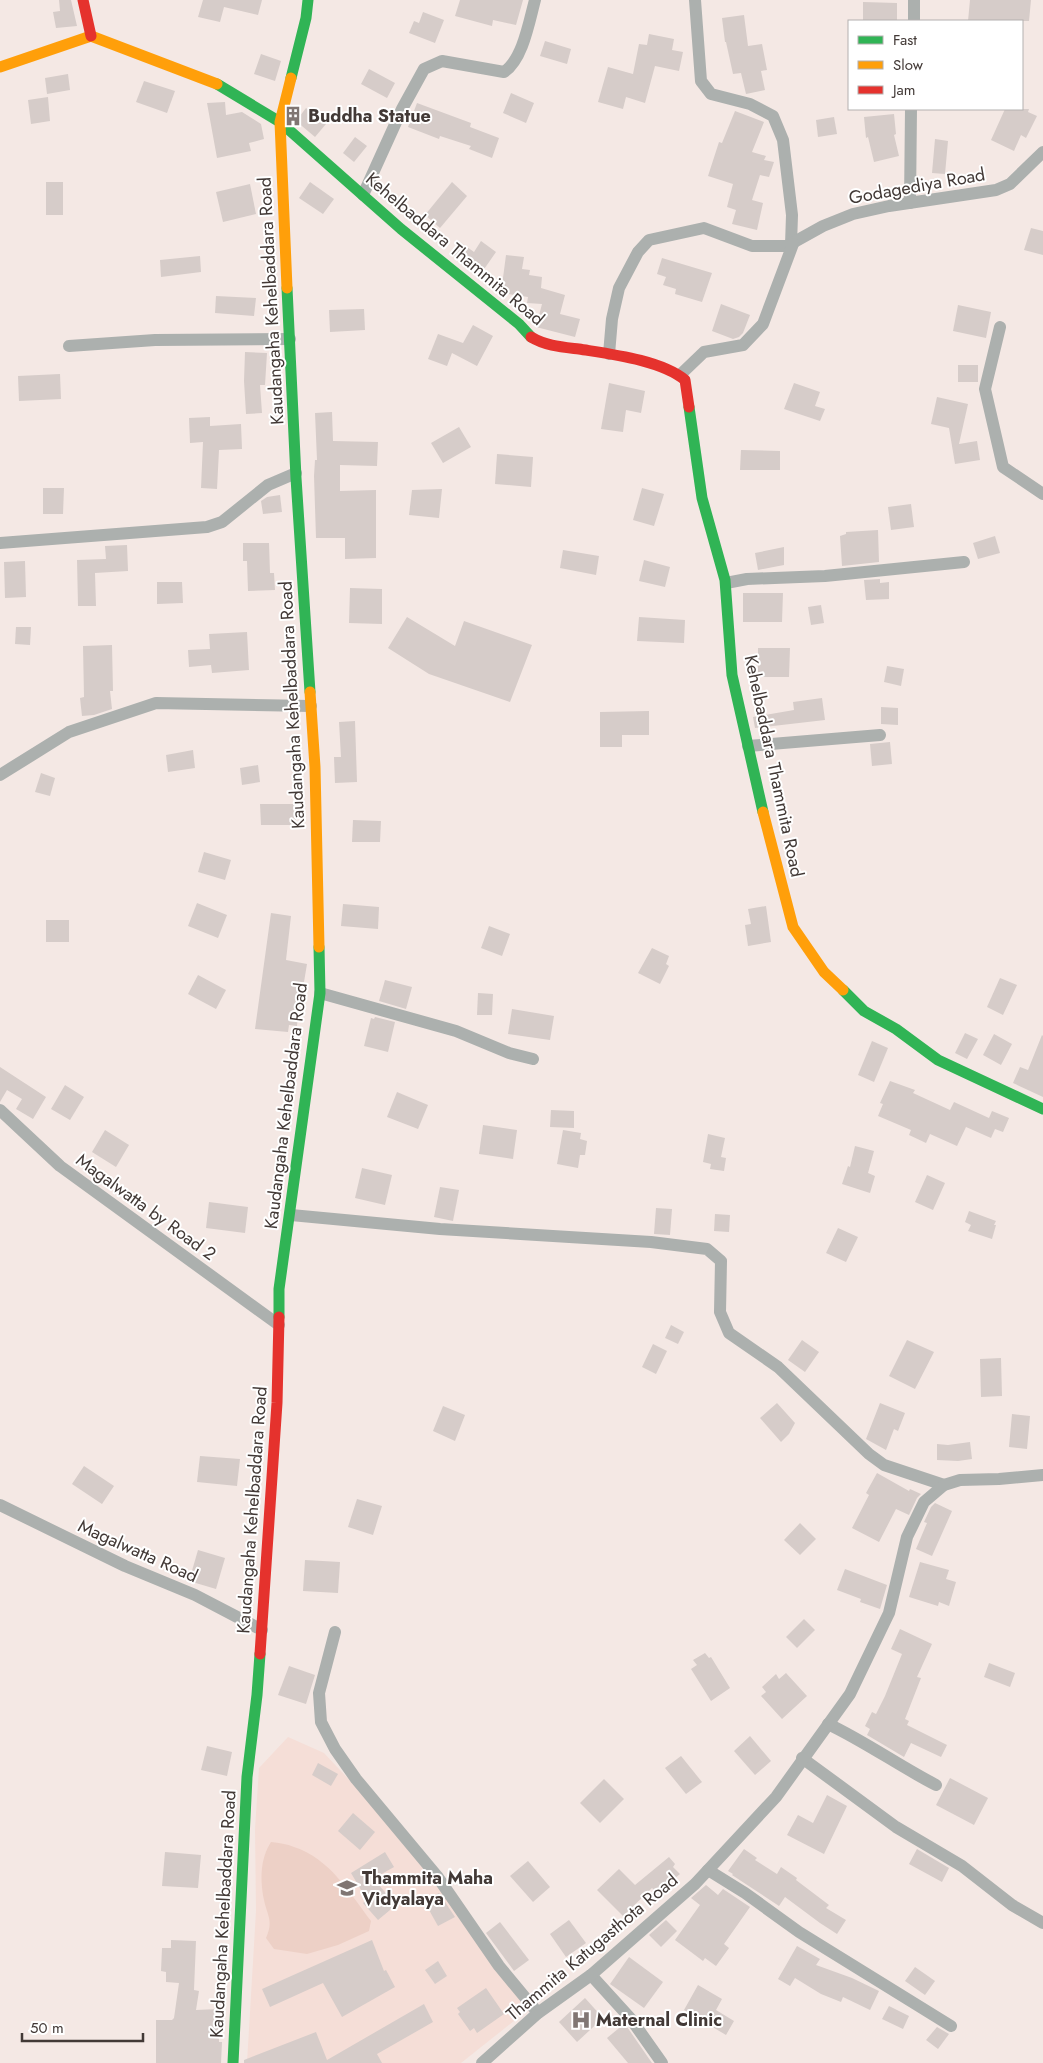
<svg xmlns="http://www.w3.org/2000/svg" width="1043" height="2063" font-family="Jost,sans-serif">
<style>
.built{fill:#f5ded7}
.green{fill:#edd0c6}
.building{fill:#d6ccc9}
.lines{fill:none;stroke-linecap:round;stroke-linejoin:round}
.street{stroke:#acb0ae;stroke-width:12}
.fast{stroke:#30b455;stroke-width:11}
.slow{stroke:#ff9f0a;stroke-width:11}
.jam{stroke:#e5322d;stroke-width:11}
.labels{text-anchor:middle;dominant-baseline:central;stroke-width:4;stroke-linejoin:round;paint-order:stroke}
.poi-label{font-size:18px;font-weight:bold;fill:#423936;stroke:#fff;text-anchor:start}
.street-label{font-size:18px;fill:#423936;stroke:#fff}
</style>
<rect width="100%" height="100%" fill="#f4e8e4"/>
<path class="built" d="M288,1737L324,1753L355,1786L421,1864L529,2009L461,2063H247L256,1911L255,1829L259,1768Z"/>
<path class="green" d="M271,1842C279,1843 287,1844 294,1847C329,1858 350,1893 371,1921L369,1931L338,1945L307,1954L274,1949L266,1938C274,1921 267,1915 264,1900C260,1880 260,1859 271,1842Z"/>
<g class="building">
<path d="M59,0H71L77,26L56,28L53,12L60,11Z"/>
<path d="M203,0H262L258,15L224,7L220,22L198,17Z"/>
<path d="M460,0H523L516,25L493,20L492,26L455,16Z"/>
<path d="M970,0H1031L1029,21H968Z"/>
<path d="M863,2L897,3V21L863,20Z"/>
<path d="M423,12L444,20L435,43L409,33L414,21L419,23Z"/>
<path d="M744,15L748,46L762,44L767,70L761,71L765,90L746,94L741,73L733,74L726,42H725L722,18Z"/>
<path d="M649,34L674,39L672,50L683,52L679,71L655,66L645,103L626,97L623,109L598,102L608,67L633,74L639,44L647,45Z"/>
<path d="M545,41L571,49L567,64L540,56Z"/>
<path d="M261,54L281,61L275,81L254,74Z"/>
<path d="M369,69L395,83L387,98L361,84Z"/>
<path d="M68,74L70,90L47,94L45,78Z"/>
<path d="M144,81L175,91L167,113L136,102Z"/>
<path d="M511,93L534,103L526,123L503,113Z"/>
<path d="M48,97L50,121L31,124L28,100Z"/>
<path d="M225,102L226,115L242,112L261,124L264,139L249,143L251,151L217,158L207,103Z"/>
<path d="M417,103L471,123L470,127L499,138L492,158L469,149L471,146L440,136L439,139L408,127Z"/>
<path d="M306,108L326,124L315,137L296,121Z"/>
<path d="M1005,109H1029L1028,112L1037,116L1026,138L1021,135L1014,151L991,140Z"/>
<path d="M735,111L764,122L752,152L766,156L764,160L774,162L769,177L760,175L752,200L763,203L757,230L732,224L736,210L727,207L733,184L708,176L719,142L722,143Z"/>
<path d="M894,114L896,134L894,135L899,156L874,162L868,137L866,138L864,117Z"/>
<path d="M834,117L837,134L818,137L816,120Z"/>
<path d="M355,137L367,146L354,162L343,153Z"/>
<path d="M935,139L948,141L945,174L932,173Z"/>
<rect x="46" y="182" width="17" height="33"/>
<path d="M310,182L334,199L323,214L299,198Z"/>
<path d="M452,182L467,196L440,228L425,215Z"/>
<path d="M250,184L256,214L223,222L216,192Z"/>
<path d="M1031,228L1043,231V255L1024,250Z"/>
<path d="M481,241L496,252L480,275L452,254L460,242L474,252Z"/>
<path d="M506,255L524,257L522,269L530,270L529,275L542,277L541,288L565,295L560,314L580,319L575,337L536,327L542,304L527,303L528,297L501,293Z"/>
<path d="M200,256L201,272L161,277L160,260Z"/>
<path d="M662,258L712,273L702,302L675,294L676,289L663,285L666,277L657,274Z"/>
<path d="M216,296L256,298L254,316L215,313Z"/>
<path d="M721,304L750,315L743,333L739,337L733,339L712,331Z"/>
<path d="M958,305L991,312L986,338L953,331Z"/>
<path d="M364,309L365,330L330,332L329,310Z"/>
<path d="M473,325L493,336L477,366L452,353L447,366L428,359L438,334L463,343Z"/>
<path d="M245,352L267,353L265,385H260L262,413L246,414L244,381Z"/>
<rect x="958" y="365" width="20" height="17"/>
<path d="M60,374L61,399L19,401L18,376Z"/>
<path d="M609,383L645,391L641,413L626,410L623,432L601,429Z"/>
<path d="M794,383L820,392L815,406L825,409L820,421L784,409Z"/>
<path d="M937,397L968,404L959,444L977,441L980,460L955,464L949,428L931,424Z"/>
<path d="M332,412L333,441L378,442L377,466L340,465V491L376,490V558L345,559V538H316L314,476L315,460H317L315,413Z"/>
<path d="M210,417V426L241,424L242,449L219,450L217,489L201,488L203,442L190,443L189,418Z"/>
<path d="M459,427L471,447L443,463L431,443Z"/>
<path d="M741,450L780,451V470H740Z"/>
<path d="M497,454L533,457L531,487L495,484Z"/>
<path d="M43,488H64L63,514H43Z"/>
<path d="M642,488L664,494L654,526L633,520Z"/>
<path d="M442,489L439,518L409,515L412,490Z"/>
<path d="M280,495L282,512L263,514L261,501L267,497Z"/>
<path d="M911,504L914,527L891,530L888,507Z"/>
<path d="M878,530L879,562L842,566L840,536L846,534V532Z"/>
<path d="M995,536L1000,553L978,559L973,543Z"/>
<path d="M243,543H269L270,573H274L275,590L248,591L247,561H243Z"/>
<path d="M127,545L128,571L95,573L96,606H78L77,560L106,559L105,546Z"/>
<path d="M784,547V565L758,570L755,553Z"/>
<path d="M563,550L599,556L596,575L560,568Z"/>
<path d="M644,560L670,567L665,587L639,581Z"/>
<path d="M25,561L26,597L5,598L4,562Z"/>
<path d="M880,579V583L889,582V599L866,600L864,580Z"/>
<path d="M157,582H182L183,603L157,604Z"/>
<path d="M350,588L382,589V624L349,623Z"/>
<path d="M743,593H783L782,622H743Z"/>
<path d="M821,605L824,623L811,625L808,607Z"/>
<path d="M407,617L455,646L464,621L532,645L510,702L429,674L388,648Z"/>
<path d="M639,617L685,620L684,643L637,641Z"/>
<path d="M16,627H31L30,645L15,644Z"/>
<path d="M247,632L249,670L212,673L211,665L189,667L188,650L210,649L209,634Z"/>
<path d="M112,645L113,691H110L112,709L94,715L82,716L80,698L84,697L83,646Z"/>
<path d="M758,648H790L789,677H758Z"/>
<path d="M887,666L904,669L901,686L884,682Z"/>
<path d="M822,698L825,720L755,728L753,717L794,710L793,702Z"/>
<path d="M881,707L898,708V725L881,724Z"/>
<path d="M649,711V735H622V747H600V712Z"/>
<path d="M355,721L357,782L335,783L334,757H341L339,722Z"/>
<path d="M890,742L892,764L872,766L870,744Z"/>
<path d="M193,750L195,768L168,772L166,755Z"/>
<path d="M258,765L260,782L242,785L240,768Z"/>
<path d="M41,773L55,778L50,796L35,792Z"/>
<path d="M260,804H295L296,825H261Z"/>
<path d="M353,820L381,821L380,842H352Z"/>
<path d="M204,852L231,860L225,880L198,872Z"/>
<path d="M197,903L227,915L218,938L188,926Z"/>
<path d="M343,904L379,907L378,929L341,926Z"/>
<path d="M766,906L771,942L748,946L745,925L751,924L748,909Z"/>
<path d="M271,913L291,916L286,960L307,964L304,982H301L297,1026L289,1025L288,1032L255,1029Z"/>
<rect x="46" y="920" width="23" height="22"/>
<path d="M489,926L510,934L502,956L481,948Z"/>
<path d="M652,948L669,956L666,964L669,966L660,984L638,973Z"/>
<path d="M198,975L226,990L216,1009L188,994Z"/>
<path d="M1000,978L1017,985L1003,1015L987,1007Z"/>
<path d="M385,980L412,987L406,1009L379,1001Z"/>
<path d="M478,993L493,994L492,1015H477Z"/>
<path d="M512,1009L554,1016L550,1040L508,1034Z"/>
<path d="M375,1017L395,1022L388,1052L364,1046L371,1018L374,1019Z"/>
<path d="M965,1033L978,1039L967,1059L955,1053Z"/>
<path d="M994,1034L1012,1044L1001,1065L983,1055Z"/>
<path d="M1042,1035L1043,1036V1097L1013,1083L1020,1067L1028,1070Z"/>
<path d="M872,1041L888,1048L874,1082L858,1075Z"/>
<path d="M0,1067L46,1097L33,1119L16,1109L22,1099L7,1090L0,1102Z"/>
<path d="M890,1081L915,1090L913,1093L950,1110L954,1102L989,1118L992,1111L1009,1118L1003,1132L995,1129L991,1138L966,1127L957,1146L930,1134L926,1143L909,1135L911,1130L878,1116L883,1104L880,1103Z"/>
<path d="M65,1085L84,1097L70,1120L51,1109Z"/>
<path d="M397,1092L428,1105L418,1129L387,1117Z"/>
<path d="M551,1110L574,1111V1128L550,1127Z"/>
<path d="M483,1125L517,1130L513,1159L479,1154Z"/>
<path d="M105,1130L129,1145L116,1167L92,1152Z"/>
<path d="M563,1130L581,1133L580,1139L587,1141L585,1155H580L578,1168L557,1164Z"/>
<path d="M708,1134L725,1138L721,1157L726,1158L724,1171L710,1169L711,1164L703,1162Z"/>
<path d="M855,1146L874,1151L868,1173L875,1176L870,1193L842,1184L848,1166L850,1167Z"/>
<path d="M362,1168L392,1175L385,1205L355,1198Z"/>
<path d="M927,1175L945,1183L933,1210L915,1202Z"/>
<path d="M440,1187L459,1190L453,1221L434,1217Z"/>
<path d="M209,1202L248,1207L245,1233L206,1228Z"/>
<path d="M656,1208L672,1209L670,1235L654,1234Z"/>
<path d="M969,1211L996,1221L994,1225H996L992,1239L968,1231L971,1225L965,1222Z"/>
<path d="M715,1214L730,1215L729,1232L714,1231Z"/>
<path d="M838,1228L858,1237L846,1262L826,1253Z"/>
<path d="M671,1325L684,1332L678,1344L665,1338Z"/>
<path d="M802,1340L819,1352L805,1372L788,1360Z"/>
<path d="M907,1340L934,1352L915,1389L889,1376Z"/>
<path d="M653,1344L667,1351L656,1374L642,1367Z"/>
<path d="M1001,1358L1002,1396L981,1397L980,1359Z"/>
<path d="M777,1403L795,1423L789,1434L781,1442L760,1418Z"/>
<path d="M880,1403L905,1413L898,1431L894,1429L886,1450L866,1439Z"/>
<path d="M443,1406L465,1415L455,1441L433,1431Z"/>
<path d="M1012,1414L1030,1416L1027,1449L1009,1447Z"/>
<path d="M970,1442L972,1459L958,1461L937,1460V1444L948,1445Z"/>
<path d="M200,1456L240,1459L237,1486L197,1482Z"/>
<path d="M84,1466L114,1486L102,1504L72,1484Z"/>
<path d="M877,1473L909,1491L910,1489L921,1494L917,1498L909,1515L896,1509L879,1542L852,1528L869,1495L866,1493Z"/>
<path d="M357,1499L382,1506L373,1535L348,1527Z"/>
<path d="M935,1503L952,1511L932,1556L916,1549L927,1523L924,1522L931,1507Z"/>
<path d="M800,1523L816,1539L800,1555L784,1540Z"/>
<path d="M198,1550L225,1558L216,1589L189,1581Z"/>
<path d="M305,1560L340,1562L338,1593L303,1591Z"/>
<path d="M920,1562L949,1570L946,1579L956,1582L949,1606L939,1602L938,1606L909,1597Z"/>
<path d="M845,1569L887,1585L880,1609L860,1602L861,1599L837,1590Z"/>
<path d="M804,1619L815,1630L797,1648L786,1637Z"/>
<path d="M900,1629L932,1644L917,1677L921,1678L905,1719L909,1721L907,1725L947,1745L941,1757L911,1743L904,1757L867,1735L870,1729L865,1726L872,1712L876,1714L885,1696L902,1654L891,1649Z"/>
<path d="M705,1653L709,1658L711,1657L730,1688L711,1701L691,1669L697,1665L693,1660Z"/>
<path d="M989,1663L1015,1673L1010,1687L984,1677Z"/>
<path d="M289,1666L315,1675L306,1704L278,1695Z"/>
<path d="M786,1673L807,1696L782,1719L761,1696L766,1692L762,1687L776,1674L779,1679Z"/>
<path d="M750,1736L771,1761L755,1775L734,1751Z"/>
<path d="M207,1746L232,1752L227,1776L201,1770Z"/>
<path d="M681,1756L702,1782L686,1794L665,1768Z"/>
<path d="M318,1763L338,1774L331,1786L312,1775Z"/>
<path d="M950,1778L988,1798L974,1825L936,1805Z"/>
<path d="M604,1779L624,1799L600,1823L580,1803Z"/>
<path d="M827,1795L847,1806L824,1854L787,1835L798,1815L813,1823Z"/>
<path d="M353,1813L375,1832L360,1850L338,1831Z"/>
<path d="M744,1849L757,1858L755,1860L777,1874L781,1867L797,1878L796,1880L829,1905L826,1908L846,1920L837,1934L820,1923L785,1897L779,1906L732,1875L733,1874L728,1871Z"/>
<path d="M917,1849L949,1868L942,1882L909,1864Z"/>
<path d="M165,1852L201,1855L198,1888L162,1886Z"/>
<path d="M385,1852L394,1867L378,1876L381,1882L378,1884L396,1905L378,1920L363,1903L367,1900L351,1873Z"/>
<path d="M669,1857L675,1864L673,1867L680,1874L657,1893L652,1888L623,1916L597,1890L619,1869L635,1885Z"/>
<path d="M528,1861L550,1887L533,1902L510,1876Z"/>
<path d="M706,1885L718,1895L723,1889L750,1907L724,1944L729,1948L716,1966L705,1958L703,1961L675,1940L700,1905L691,1898Z"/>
<path d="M439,1893L455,1917L438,1926L424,1901Z"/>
<path d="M569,1920L586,1943L566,1957L550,1934Z"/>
<path d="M666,1920L677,1931L661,1947L649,1935Z"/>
<path d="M500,1922L529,1960L514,1971L486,1933Z"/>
<path d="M171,1940L196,1941L194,1990L199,1991L196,2010L218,2009L219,2042H222L221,2063H156V2020H172L174,2018L179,1983L166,1982V1972L161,1971L162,1948H171Z"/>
<path d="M372,1940L384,1971L386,1970L395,1987L342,2017L323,1983L270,2007L262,1989Z"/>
<path d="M797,1946L820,1959L816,1965L852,1978L879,1991L870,2010L843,1997L841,2002L821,1994L795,1978L790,1986L778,1979Z"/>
<path d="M629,1957L663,1982L644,2008L610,1984Z"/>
<path d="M438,1961L447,1976L435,1984L425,1970Z"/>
<path d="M915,1967L935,1981L925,1995L905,1981Z"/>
<path d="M698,1985L722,1999L716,2010L734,2021L726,2035L684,2010Z"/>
<path d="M486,1988L504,2014L477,2033L474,2028L470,2031L458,2014L460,2012L457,2008Z"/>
<path d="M585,1998L603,2018L577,2042L559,2022Z"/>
<path d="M424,2004L433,2022L377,2054L382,2063H244V2060L316,2032L327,2060Z"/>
<path d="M889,2006L909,2016L903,2029L882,2019Z"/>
<path d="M624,2024H625L652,2063H628L607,2038Z"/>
<path d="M937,2027L949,2034L938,2049L926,2040Z"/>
</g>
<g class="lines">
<g class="street">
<path d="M695,0L701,81L711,94L750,104L773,116L783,140L792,215L791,245"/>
<path d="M914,21V0"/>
<path d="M363,195L402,109L424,69L442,61L504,72C523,59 529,22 535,0"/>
<path d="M910,203L911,109"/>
<path d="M1000,327L985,389L1003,467L1043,494"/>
<path d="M69,346L155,340L290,339"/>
<path d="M609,354L612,319L619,288L638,252L649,240L704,228L752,246H787L823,226L853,214L889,206L996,190L1010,184L1043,152"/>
<path d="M680,375L704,352L743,345L763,324L793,244"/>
<path d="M0,543L207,527L222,522L268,485L296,473"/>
<path d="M726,583L747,579L825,576L964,562"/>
<path d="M748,746L880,735"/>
<path d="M0,775L69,732L156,703L311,706"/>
<path d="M320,993L456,1031L509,1053L533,1059"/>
<path d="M0,1110L60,1166L279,1325"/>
<path d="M291,1215L440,1229L651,1242L707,1249L721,1261L720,1312L729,1333L778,1367L869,1454L884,1465L944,1485"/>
<path d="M0,1505L125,1566L195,1595L262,1630"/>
<path d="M335,1632L319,1693L321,1722L335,1749L356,1779L437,1876L499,1966L538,2013"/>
<path d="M828,1724C866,1742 899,1766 936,1785"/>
<path d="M802,1758L896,1827L962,1866L1012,1905L1043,1923"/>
<path d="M708,1870L745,1893L799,1932L951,2026"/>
<path d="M591,1975L631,2019L662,2063"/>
<path d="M482,2063L538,2013L591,1975L695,1884L776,1797L850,1694L889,1613L907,1537L924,1502L944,1485L960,1480L999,1479L1043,1475"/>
</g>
<g class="fast">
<path d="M291,78L306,18L308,0"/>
<path d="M217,84L280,122L401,229L519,324L531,337"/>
<path d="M287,288L296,478L310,692"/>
<path d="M689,407L702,498L725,580L732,675L763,812"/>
<path d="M843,990L864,1011L896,1029L938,1060L1043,1109"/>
<path d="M279,1317V1289L320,993L319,947"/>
<path d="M233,2063L247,1777L257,1695L260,1654"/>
</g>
<g class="slow">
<path d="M0,67L91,36L217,84"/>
<path d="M287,288L280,122L291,78"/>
<path d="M310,692L315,767L319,947"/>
<path d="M763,812L793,927L824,972L843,990"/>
</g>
<g class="jam">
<path d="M83,0L91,36"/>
<path d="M531,337C546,346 562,347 579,349C610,354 661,360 685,380L689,407"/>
<path d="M260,1654L277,1403L279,1317"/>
</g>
</g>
<defs>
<symbol id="building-bare" viewBox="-9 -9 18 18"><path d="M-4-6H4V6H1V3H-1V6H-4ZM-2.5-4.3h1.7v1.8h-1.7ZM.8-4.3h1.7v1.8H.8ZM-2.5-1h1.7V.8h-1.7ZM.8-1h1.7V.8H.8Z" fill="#807673" stroke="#fff" stroke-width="2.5" paint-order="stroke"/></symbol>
<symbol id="school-bare" viewBox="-9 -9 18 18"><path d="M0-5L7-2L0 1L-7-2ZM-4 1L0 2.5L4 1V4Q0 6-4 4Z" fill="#807673" stroke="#fff" stroke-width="2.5" paint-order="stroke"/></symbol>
<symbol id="hospital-bare" viewBox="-9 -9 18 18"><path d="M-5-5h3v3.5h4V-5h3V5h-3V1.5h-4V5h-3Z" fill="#807673" stroke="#fff" stroke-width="2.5" paint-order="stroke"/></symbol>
</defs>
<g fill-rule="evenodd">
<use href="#building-bare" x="279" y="102" width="28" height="28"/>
<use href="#school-bare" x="333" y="1874" width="28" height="28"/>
<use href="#hospital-bare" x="567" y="2006" width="28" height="28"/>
</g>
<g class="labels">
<g class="poi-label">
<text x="308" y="116">Buddha Statue</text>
<text x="362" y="1878">Thammita Maha<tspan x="362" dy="21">Vidyalaya</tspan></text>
<text x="596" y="2020">Maternal Clinic</text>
</g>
<g class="street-label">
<text transform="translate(917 186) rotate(-10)">Godagediya Road</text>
<text transform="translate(455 249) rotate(40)">Kehelbaddara Thammita Road</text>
<text transform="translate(271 301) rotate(-93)">Kaudangaha Kehelbaddara Road</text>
<text transform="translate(292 705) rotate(-93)">Kaudangaha Kehelbaddara Road</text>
<text transform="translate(774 766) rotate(78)">Kehelbaddara Thammita Road</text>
<text transform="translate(286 1106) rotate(-83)">Kaudangaha Kehelbaddara Road</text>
<text transform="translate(146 1207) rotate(36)">Magalwatta by Road 2</text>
<text transform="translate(252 1510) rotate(-86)">Kaudangaha Kehelbaddara Road</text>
<text transform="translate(138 1551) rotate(24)">Magalwatta Road</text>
<text transform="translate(223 1914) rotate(-87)">Kaudangaha Kehelbaddara Road</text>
<text transform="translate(592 1947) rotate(-40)">Thammita Katugasthota Road</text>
</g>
</g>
<rect x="848" y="20" width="175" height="90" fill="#ffffff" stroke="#b3b0af"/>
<rect x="858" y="36" width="25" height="8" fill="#30b455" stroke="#b3b0af"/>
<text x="893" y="45" font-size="15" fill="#423936">Fast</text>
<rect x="858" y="61" width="25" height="8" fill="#ff9f0a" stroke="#b3b0af"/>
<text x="893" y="70" font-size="15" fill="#423936">Slow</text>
<rect x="858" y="86" width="25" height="8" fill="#e5322d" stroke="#b3b0af"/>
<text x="893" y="95" font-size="15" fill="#423936">Jam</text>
<path d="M22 2033v8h121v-8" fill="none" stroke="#423936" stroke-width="2.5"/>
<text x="30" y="2033" font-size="15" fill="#423936" stroke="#ffffff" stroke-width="4" paint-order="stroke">50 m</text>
</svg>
